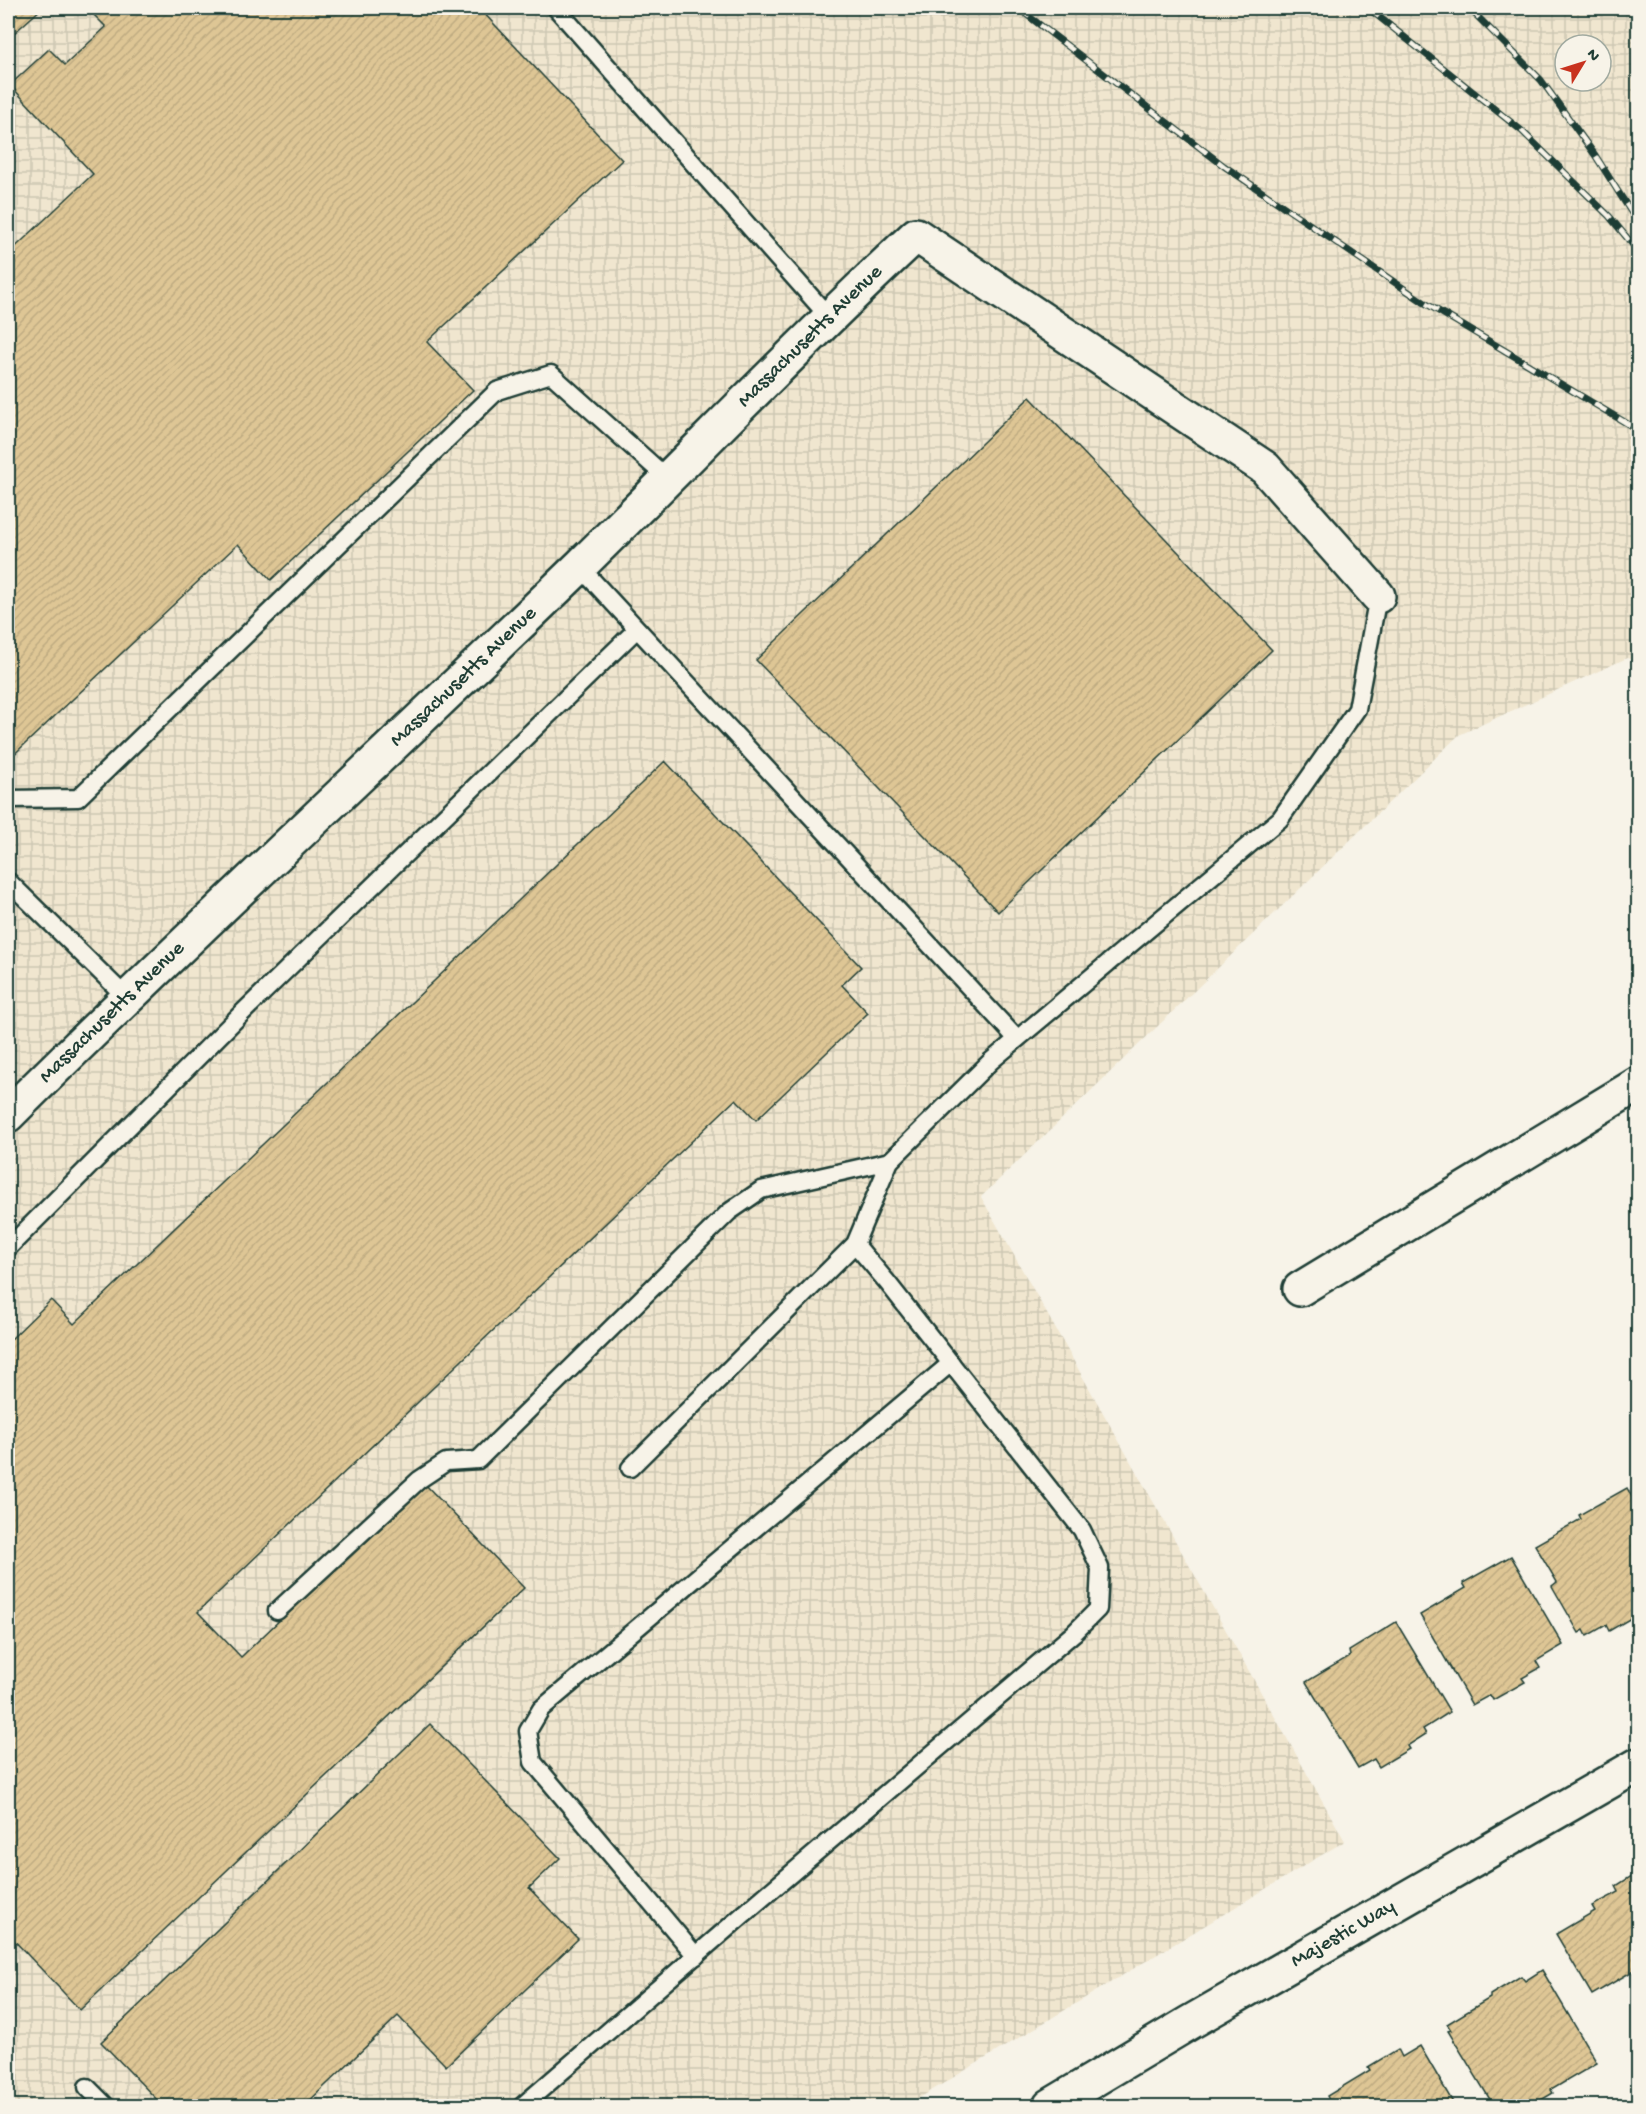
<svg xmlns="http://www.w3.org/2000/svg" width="1646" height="2114" font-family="'Gochi Hand',sans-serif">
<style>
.industrial{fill:url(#industrial-grid);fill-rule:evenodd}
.building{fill:url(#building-hatch);stroke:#1f3d34;stroke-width:1.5}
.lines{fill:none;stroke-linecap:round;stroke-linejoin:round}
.lane-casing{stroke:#1f3d34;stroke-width:21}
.street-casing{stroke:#1f3d34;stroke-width:38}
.lane{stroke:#f7f3e8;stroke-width:16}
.street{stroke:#f7f3e8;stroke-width:33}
.rail-casing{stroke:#1f3d34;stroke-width:7}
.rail{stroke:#f7f3e8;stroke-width:4.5;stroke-dasharray:14;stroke-linecap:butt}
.labels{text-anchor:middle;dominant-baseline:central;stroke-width:5;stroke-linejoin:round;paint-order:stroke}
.street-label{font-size:21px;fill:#1f3d34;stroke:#f7f3e8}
</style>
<defs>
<pattern id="industrial-grid" width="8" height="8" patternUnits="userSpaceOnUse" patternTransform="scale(1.5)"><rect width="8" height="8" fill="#f0e6cf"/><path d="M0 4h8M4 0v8" fill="none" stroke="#cdc6b2"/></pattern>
<pattern id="building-hatch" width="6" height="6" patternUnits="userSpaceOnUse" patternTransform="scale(1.5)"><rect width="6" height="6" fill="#dec695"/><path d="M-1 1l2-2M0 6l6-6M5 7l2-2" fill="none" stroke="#beab81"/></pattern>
</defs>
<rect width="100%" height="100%" fill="#f7f3e8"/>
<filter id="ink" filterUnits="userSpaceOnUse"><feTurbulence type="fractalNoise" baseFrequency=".0167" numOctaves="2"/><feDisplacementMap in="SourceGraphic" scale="12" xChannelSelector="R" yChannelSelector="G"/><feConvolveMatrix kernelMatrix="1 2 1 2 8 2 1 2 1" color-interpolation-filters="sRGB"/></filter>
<g filter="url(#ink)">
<path class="industrial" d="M8,8H1638V662L1627,658L1459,735L981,1197L1345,1841L906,2106H8ZM1565,45H1601V81H1565Z"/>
<g class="building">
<path d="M8,8H42L12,35L8,31Z"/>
<path d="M87,8H479L622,160L427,342L473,390L271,580L238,544L8,760V254L93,174L10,85L49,49L65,65L106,27Z"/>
<path d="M1030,397L1272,650L998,912L756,660Z"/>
<path d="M665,761L861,967L842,985L868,1013L756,1120L736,1099L198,1612L241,1657L424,1483L524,1588L80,2010L8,1934V1342L51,1300L74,1324Z"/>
<path d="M1627,1488L1638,1508V1614L1609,1631L1606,1625L1587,1636L1584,1630L1579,1633L1552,1586L1557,1582L1535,1545L1581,1519L1579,1515Z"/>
<path d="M1511,1556L1563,1645L1536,1661L1540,1668L1522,1678L1525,1682L1493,1700L1490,1695L1472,1705L1420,1615L1466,1588L1463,1583Z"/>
<path d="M1396,1622L1450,1712L1423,1729L1426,1734L1407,1746L1409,1749L1379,1767L1374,1759L1358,1768L1306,1682L1350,1656L1349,1651Z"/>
<path d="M430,1724L560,1858L529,1888L578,1939L446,2066L398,2016L304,2106H163L101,2042Z"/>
<path d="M1638,1872V1968L1592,1995L1556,1934L1595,1911L1592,1906L1619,1892L1616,1886Z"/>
<path d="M1542,1970L1597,2063L1551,2090L1553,2093L1531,2106H1494L1448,2031L1451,2030L1447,2024L1490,1998V1995L1521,1976L1525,1981Z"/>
<path d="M1420,2046L1455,2106H1329L1328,2105L1331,2104L1327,2096L1370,2070L1368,2067L1398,2049L1402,2057Z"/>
</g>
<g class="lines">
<defs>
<g id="lane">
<path d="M556,8L828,316"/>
<path d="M579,566L1017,1039"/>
<path d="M8,799L78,798L497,391L551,374L668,479"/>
<path d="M8,881L126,997"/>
<path d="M8,1248L239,1016L637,629"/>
<path d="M630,1468L855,1244L890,1161L991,1061L1280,819L1357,709L1378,596"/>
<path d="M277,1611L419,1480L446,1462L478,1460L729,1212L761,1190L890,1161"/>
<path d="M696,1956L533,1762L528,1731L541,1709L951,1363"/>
<path d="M87,2087L106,2106"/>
<path d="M522,2106L752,1907L1074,1633L1098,1609L1100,1568L1082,1530L887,1282L855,1244"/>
</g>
<g id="street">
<path id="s1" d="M8,1115C196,928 391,749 581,565C693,455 801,342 916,235L1265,468L1378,596"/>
<path d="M1300,1289L1638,1084"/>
<path id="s2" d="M1050,2106L1189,2023L1638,1765"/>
</g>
</defs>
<use href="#lane" class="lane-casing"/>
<use href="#street" class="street-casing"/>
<use href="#lane" class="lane"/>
<use href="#street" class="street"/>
<defs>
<g id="rail">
<path d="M1018,8L1224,166L1425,303L1638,430"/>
<path d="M1368,8L1522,131L1609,216L1638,251"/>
<path d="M1469,8L1541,80L1595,155L1638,223"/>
</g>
</defs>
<use href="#rail" class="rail-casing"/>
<use href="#rail" class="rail"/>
</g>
</g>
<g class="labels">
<g class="street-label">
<text stroke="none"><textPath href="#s1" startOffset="1118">Massachusetts Avenue</textPath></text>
<text stroke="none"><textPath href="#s1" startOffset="632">Massachusetts Avenue</textPath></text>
<text stroke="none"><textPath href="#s1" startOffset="146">Massachusetts Avenue</textPath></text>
<text stroke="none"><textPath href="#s2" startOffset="340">Majestic Way</textPath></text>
</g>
</g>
<rect width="1646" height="2114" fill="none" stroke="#f7f3e8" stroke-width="30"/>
<rect x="15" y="15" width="1616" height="2084" fill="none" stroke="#1f3d34" stroke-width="2" filter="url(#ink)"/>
<g transform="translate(1583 63) rotate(52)"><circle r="28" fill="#f7f3e8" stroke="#a1aaa0" stroke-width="1.5"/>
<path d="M0-4.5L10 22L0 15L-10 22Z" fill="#c8321e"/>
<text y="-9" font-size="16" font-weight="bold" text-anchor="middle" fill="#1f3d34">N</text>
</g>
</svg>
